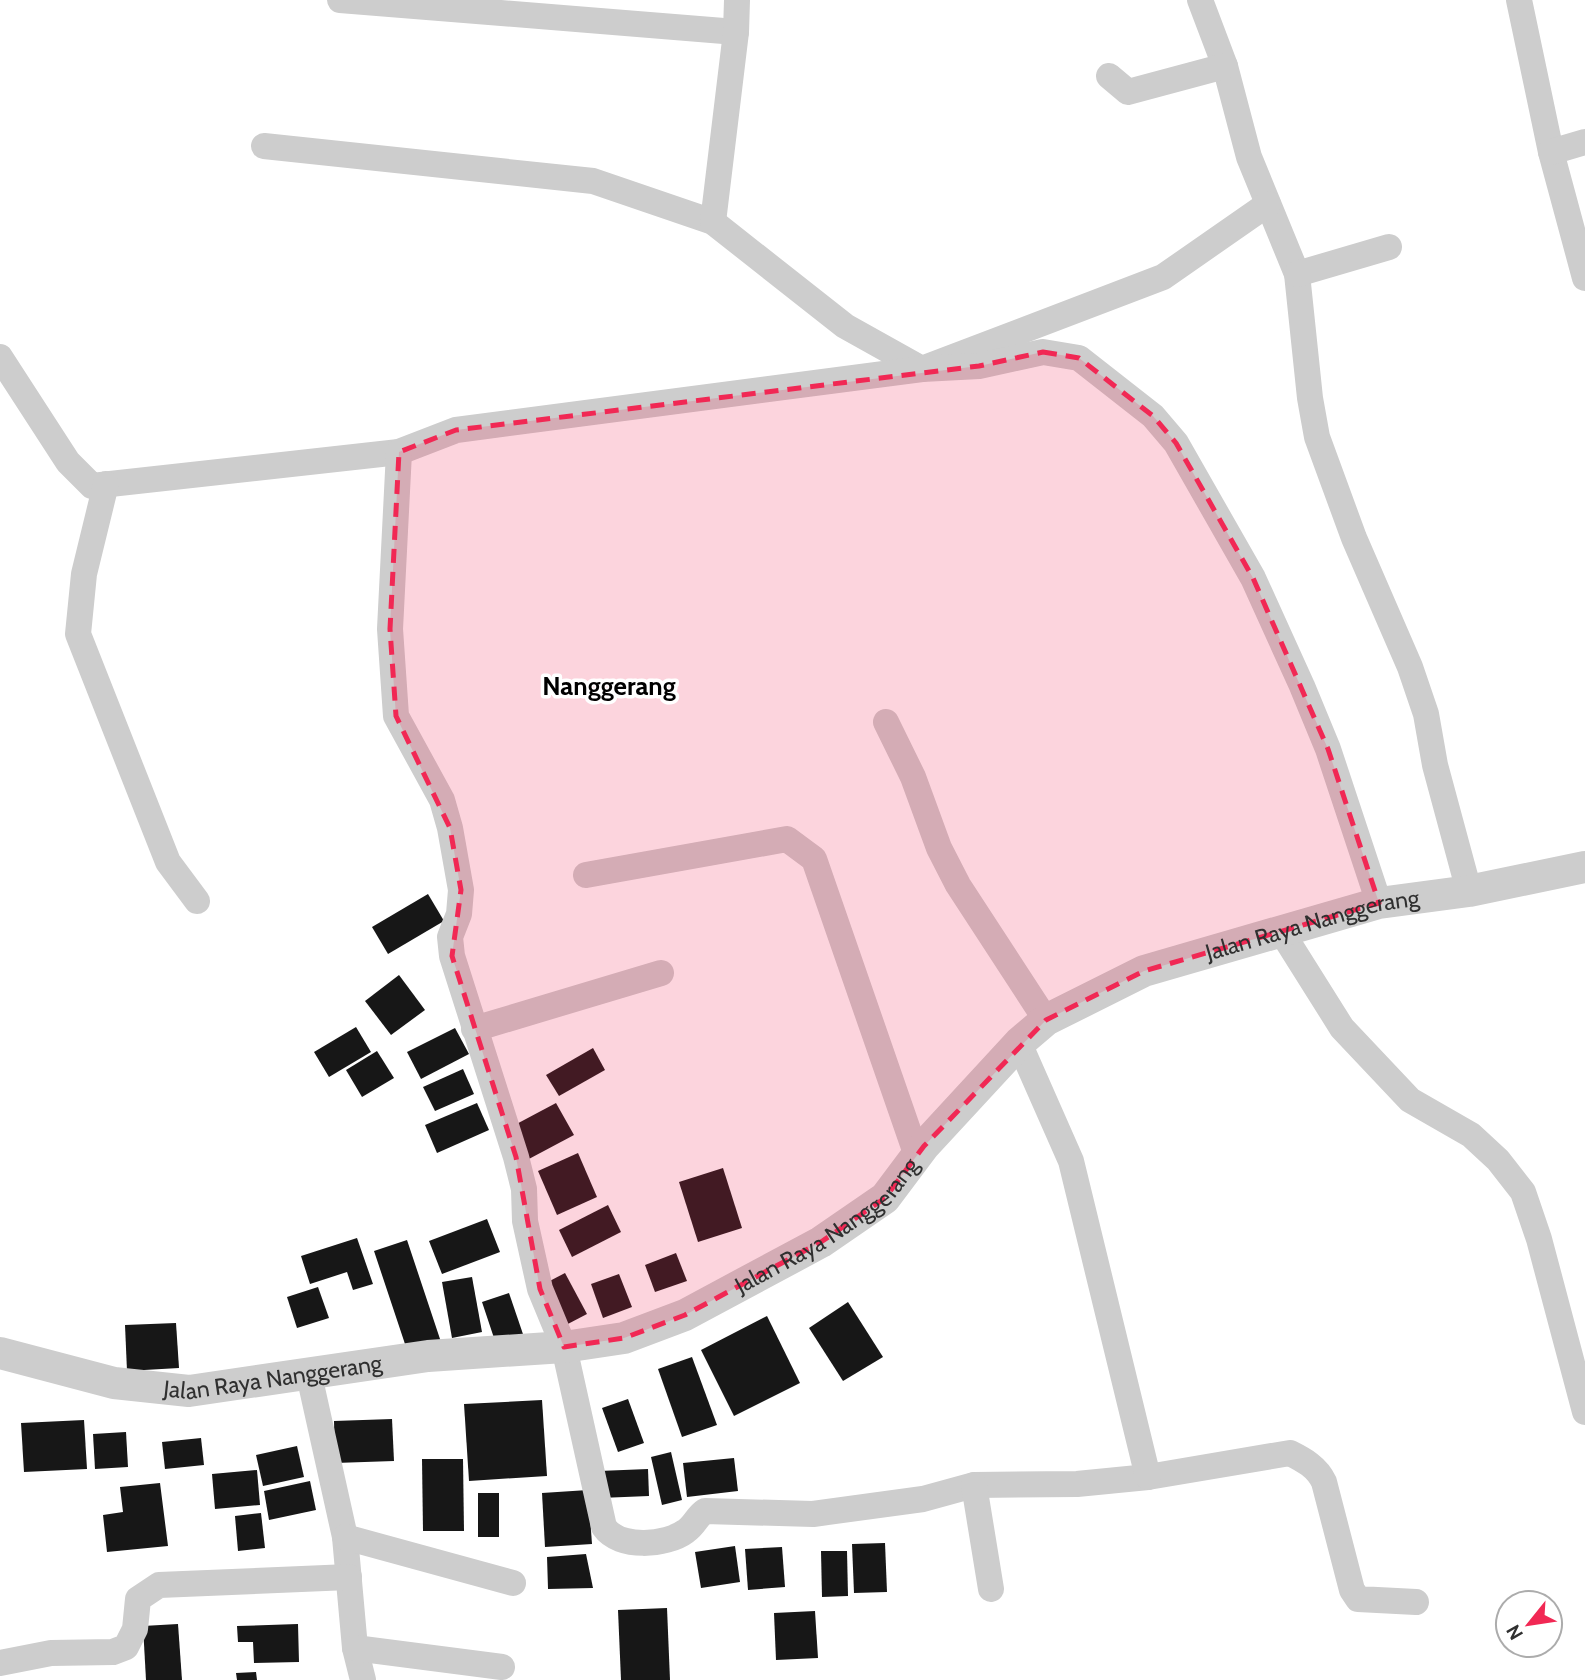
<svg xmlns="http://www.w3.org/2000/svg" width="1585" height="1680" font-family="Cabin,sans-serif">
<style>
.building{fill:#171717}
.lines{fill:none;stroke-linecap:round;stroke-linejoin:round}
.minor{stroke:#cdcdcd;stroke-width:26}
.tertiary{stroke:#cdcdcd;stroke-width:32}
.marked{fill:#f12854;fill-opacity:0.2;stroke:#f12854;stroke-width:5;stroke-dasharray:14 9;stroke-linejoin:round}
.labels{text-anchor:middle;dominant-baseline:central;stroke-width:7;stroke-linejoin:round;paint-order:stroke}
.street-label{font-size:23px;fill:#303030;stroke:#fff}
.quarter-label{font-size:26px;font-weight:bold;fill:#000;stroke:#fff}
</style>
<rect width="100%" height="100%" fill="#fff"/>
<g class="building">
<path d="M428,894L444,921L388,954L372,927Z"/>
<path d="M399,975L425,1010L391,1035L365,1001Z"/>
<path d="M356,1027L371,1052L329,1077L314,1052Z"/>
<path d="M455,1028L469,1054L421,1079L407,1052Z"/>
<path d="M593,1048L605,1070L559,1096L546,1075Z"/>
<path d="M377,1051L394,1078L362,1097L346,1070Z"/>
<path d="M463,1069L474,1094L435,1111L423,1087Z"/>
<path d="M477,1103L489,1130L437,1153L425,1125Z"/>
<path d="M556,1103L574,1135L527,1160L509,1128Z"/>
<path d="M578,1153L597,1197L557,1215L538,1171Z"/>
<path d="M723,1168L742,1228L698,1242L679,1182Z"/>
<path d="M608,1205L621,1232L572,1257L559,1230Z"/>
<path d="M487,1219L500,1252L442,1274L429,1241Z"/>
<path d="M357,1238L373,1284L353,1290L347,1272L310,1284L301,1256Z"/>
<path d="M407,1240L442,1345L409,1356L374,1251Z"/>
<path d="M676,1253L687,1281L655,1292L645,1265Z"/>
<path d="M565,1273L587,1314L564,1326L542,1285Z"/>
<path d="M619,1274L632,1307L603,1318L591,1284Z"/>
<path d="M472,1277L482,1332L452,1338L442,1282Z"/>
<path d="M318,1287L329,1318L297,1328L287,1297Z"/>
<path d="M509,1293L525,1340L498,1350L482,1302Z"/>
<path d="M848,1302L883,1357L843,1381L809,1328Z"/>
<path d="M767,1316L800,1383L734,1416L701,1350Z"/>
<path d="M176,1323L179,1368L127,1371L125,1325Z"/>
<path d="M692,1357L717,1425L682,1437L658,1369Z"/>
<path d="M628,1399L644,1443L618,1452L602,1408Z"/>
<path d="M542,1400L547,1476L469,1481L464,1404Z"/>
<path d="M392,1419L394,1461L335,1463L334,1421Z"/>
<path d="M84,1420L87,1469L24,1472L21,1423Z"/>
<path d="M126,1432L128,1467L95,1469L93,1434Z"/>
<path d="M201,1438L204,1465L165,1469L162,1442Z"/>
<path d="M297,1446L304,1477L263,1486L256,1455Z"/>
<path d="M671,1452L682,1500L662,1505L651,1457Z"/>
<path d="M734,1458L738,1491L687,1497L683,1463Z"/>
<path d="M422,1459H463L464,1531H423Z"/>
<path d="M648,1469L649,1496L600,1498L599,1471Z"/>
<path d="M257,1470L260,1505L215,1509L212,1474Z"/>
<path d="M310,1481L316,1510L269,1520L264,1491Z"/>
<path d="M160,1483L168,1546L107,1552L103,1515L123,1512L120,1487Z"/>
<path d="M588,1490L592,1544L545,1547L542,1493Z"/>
<rect x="478" y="1493" width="21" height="44"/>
<path d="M261,1513L265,1548L238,1551L235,1516Z"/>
<path d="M885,1543L887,1592L854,1593L852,1544Z"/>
<path d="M735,1546L740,1582L701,1588L695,1552Z"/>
<path d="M782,1547L785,1587L748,1590L745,1549Z"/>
<path d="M821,1551H847L848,1596L822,1597Z"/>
<path d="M586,1554L593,1588L548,1589L547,1557Z"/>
<path d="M667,1608L670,1680H621L618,1610Z"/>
<path d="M815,1611L818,1658L776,1660L774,1613Z"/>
<path d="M178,1624L182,1680H146L143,1626Z"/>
<path d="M298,1624L299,1662L254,1663L253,1642H238L237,1626Z"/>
<path d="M256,1672L257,1680H237L236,1673Z"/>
</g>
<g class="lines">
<g class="minor">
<path d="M340,0L736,32"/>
<path d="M1200,0L1225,66L1249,157L1297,274L1310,398L1317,437L1354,538L1410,667L1426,714L1435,765L1469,891"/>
<path d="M1519,0L1551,152L1585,278"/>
<path d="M1109,76L1128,92L1225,66"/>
<path d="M264,146L593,181L713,222L845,326L922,369L1163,277L1268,204"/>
<path d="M1551,152L1585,142"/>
<path d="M713,222L736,32L737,0"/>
<path d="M1297,274L1389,247"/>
<path d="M0,357L68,462L92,486L399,452L456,430L922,369L979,366L1043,352L1079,358L1153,416L1176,443L1253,578L1302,686L1328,749L1379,903"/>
<path d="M399,452L390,629L396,716L442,800L450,828L461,890L459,914L450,937L452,956L516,1157L524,1189L525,1221L540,1289L564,1347L604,1527C619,1549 666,1546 686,1531C695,1525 697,1516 705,1511L813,1514L923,1499L974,1485L1077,1484L1148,1477L1290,1453C1304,1460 1317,1467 1324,1482L1352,1590L1358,1599L1416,1602"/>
<path d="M106,484L84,574L78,634L168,862L197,901"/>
<path d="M886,722L913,777L939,848L958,885L1046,1020"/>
<path d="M586,875L787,839L814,859L917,1156"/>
<path d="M1281,931L1342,1028L1410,1100L1471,1135L1498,1160L1523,1192L1539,1239L1585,1412"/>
<path d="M474,1029L661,973"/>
<path d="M1019,1043L1071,1161L1148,1477"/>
<path d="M309,1375L345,1537L355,1648L363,1680"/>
<path d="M974,1485L991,1589"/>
<path d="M345,1537L513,1583"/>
<path d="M355,1648L502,1667"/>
<path d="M0,1663L51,1653L113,1652L126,1647L135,1629L138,1599L159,1585L349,1577"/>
</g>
<path class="tertiary" id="s1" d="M0,1353L114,1383L189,1391L428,1356L564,1347L624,1338L685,1315L821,1242L885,1198L924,1146L1019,1043L1046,1020L1144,971L1379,903L1469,891L1585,867"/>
</g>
<path class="marked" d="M1043,352L1079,358L1153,416L1176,443L1253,578L1328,749L1379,903L1144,971L1046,1020L924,1146L885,1198L821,1242L685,1315L624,1338L564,1347L540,1289L516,1157L452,956L461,890L450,828L396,716L390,629L399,452L456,430L979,366Z"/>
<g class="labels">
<g class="street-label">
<text stroke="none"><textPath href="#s1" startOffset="1454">Jalan Raya Nanggerang</textPath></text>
<text stroke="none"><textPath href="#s1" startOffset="866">Jalan Raya Nanggerang</textPath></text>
<text stroke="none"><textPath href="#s1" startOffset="278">Jalan Raya Nanggerang</textPath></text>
</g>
<g class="quarter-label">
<text x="609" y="686">Nanggerang</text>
</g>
</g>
<g transform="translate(1529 1624) rotate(240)"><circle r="33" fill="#ffffff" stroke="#acacac" stroke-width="2"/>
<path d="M0-5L12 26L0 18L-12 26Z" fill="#f12854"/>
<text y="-10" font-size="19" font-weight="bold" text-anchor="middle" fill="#303030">N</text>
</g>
</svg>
